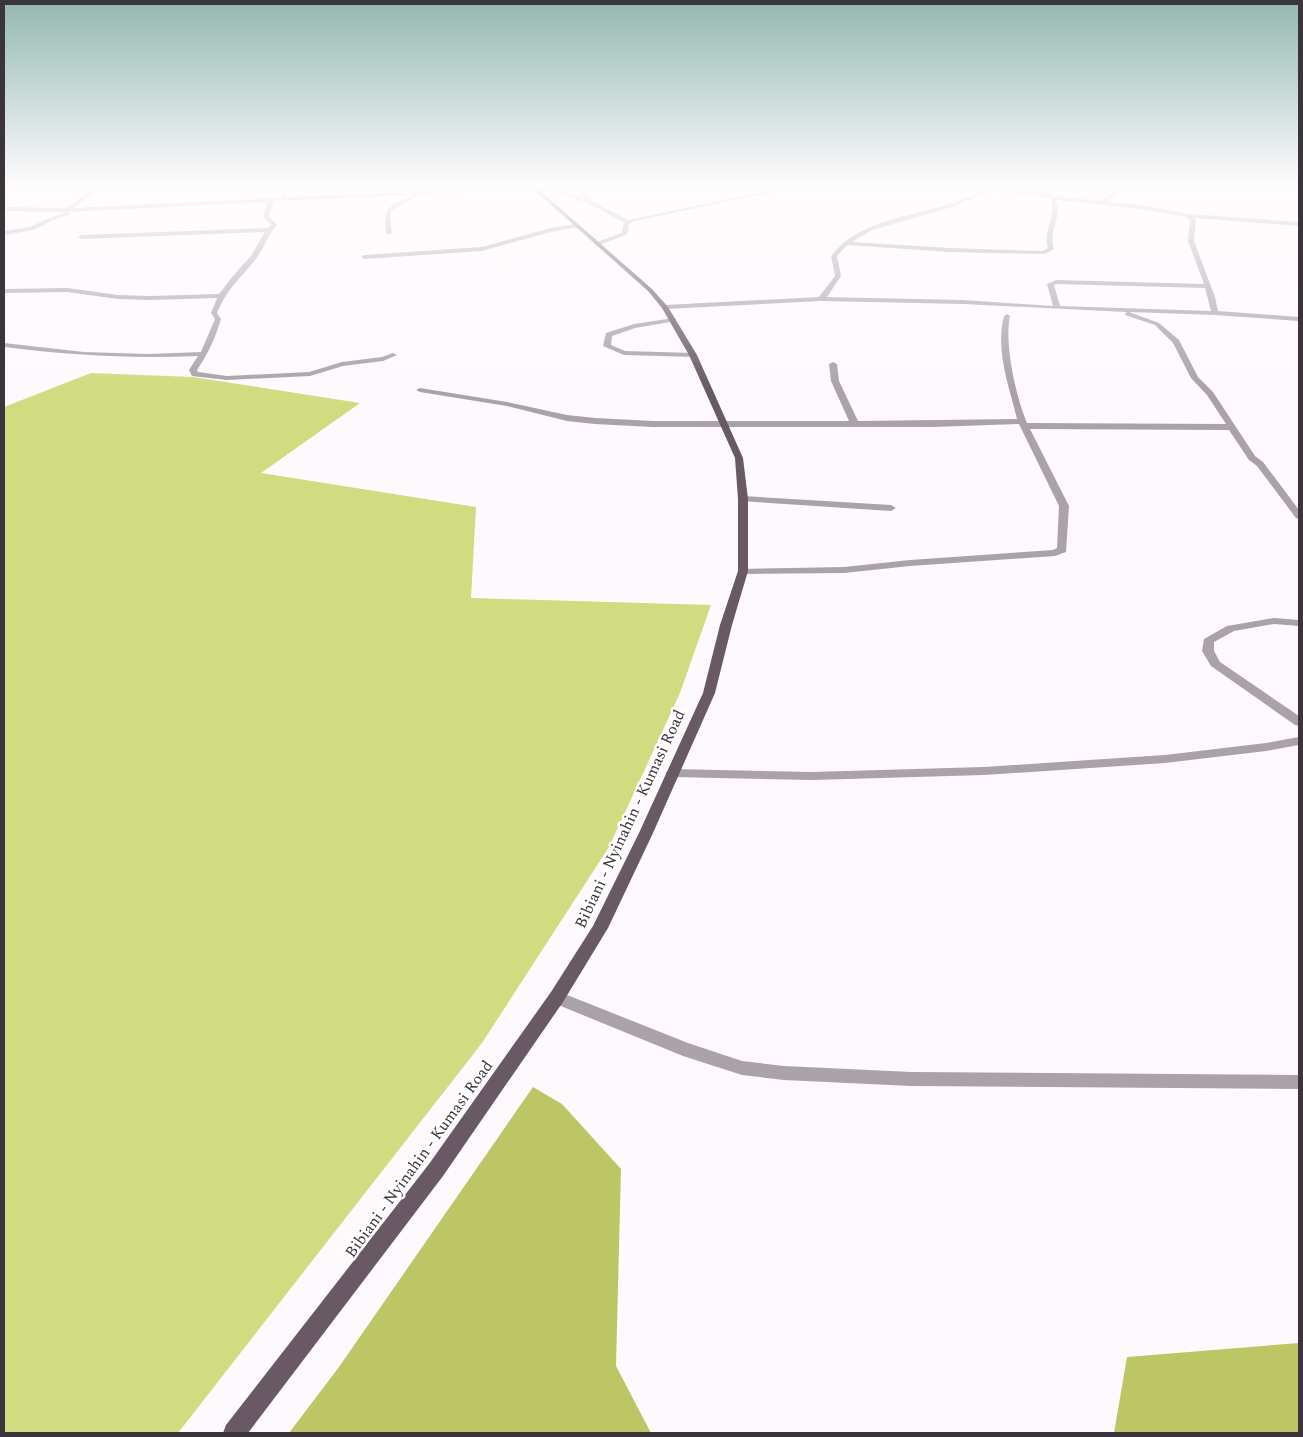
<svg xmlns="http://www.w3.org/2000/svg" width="1303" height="1437" font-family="Spectral,serif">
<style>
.green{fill:#d1db7f}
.forest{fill:#bdc665}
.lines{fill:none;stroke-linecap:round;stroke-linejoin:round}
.minor{fill:#aaa1a9;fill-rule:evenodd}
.major{fill:#685965;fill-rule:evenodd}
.labels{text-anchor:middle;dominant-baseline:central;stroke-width:5;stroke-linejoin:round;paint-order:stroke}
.street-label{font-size:16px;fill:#3c343b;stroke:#fff}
</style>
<rect width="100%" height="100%" fill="#fef9fd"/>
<path class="green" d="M91,373L193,377L360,403L261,473L476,507L471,598L711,605L680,693L609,847L482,1043L178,1433H4V407Z"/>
<g class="forest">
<path d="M533,1087L562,1104L621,1169L616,1366L651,1433H289L339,1367Z"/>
<path d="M1299,1343V1433H1114L1127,1357Z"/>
</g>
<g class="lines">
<g class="minor">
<path d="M96,187H102L73,208L280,198L283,187H288L285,197L549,187L584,199L576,187H581L591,201L628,220L789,187H798L634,221L628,225L629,230L626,235L596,246L594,243L622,233L624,222L587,203L543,188L420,194L391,211L390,215L392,233L389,235L386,233C383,204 390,207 413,195L274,201L269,216L277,225C268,235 264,248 256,259C240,279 228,287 217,313L221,319C215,339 208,354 197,370L198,372L227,376L309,372L342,362L382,357L393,353L397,355L383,361L343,366L310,376L227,380L192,376L189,370L198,356C132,359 70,355 4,347V343L84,352L148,354L201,352L215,319L211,313L217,298L151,300L118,299L67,292L4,293V289L67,288L118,295L151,296L219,294L233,276L251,256L265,232L81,239L78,237L81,235L267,228L271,225L263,216L268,202L66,212L4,211V207L66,208Z"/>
<path d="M195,187H233L197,190Z"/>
<path d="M980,187L1038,191L1054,196L1101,201L1122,187H1127L1107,202L1141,205L1189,214L1299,222V226L1194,218L1196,221L1194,241L1215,297L1218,311L1299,317V321L1215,315L1129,312L1159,323L1179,340L1198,377L1213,392L1255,456L1263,462L1299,510V519L1296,518L1257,466L1249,460L1229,430L1030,429L1069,506L1066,552L1055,556L910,566L844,573L743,574L739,573L738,571L739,569L844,567L910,560L1053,550L1057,548L1059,506L1019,424L932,427H653L595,424L567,421L507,406L420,392L416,390L420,388L507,402L567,415L595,418L653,421H849L831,381L829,364L833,362L837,364L839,381L858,421L1017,419C1009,386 995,350 1004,316L1007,314L1010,316C1004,344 1016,397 1027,423L1226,424L1207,395L1191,378L1173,343L1155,325L1125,315L1126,312L963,304L821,301L665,309L662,307L665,305L819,297L835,276L831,256C861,217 917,217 960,200C968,197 977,195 984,189ZM989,191L1037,195L1051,199C1057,216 1042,231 1048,248L1042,251L950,248L852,242L872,230L953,207ZM1056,200L1141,209L1187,217L1190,221L1188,241L1204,284L1056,280L1047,284L1053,306L963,300L827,297L841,276L837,256L847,245L950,252L1045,254L1054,249C1048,230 1063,216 1056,200ZM1057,284L1205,288L1211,311L1060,306L1054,285Z"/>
<path d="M68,212L70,215L58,218L33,230L4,235V231L30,227L54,216Z"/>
<path d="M576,224L578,227L551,232L482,251L364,259L361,257L364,255L482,247L551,228Z"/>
<path d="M674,318L676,319V321L635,328L612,336L611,345L625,351L693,353H696V357L624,355L603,346L606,333L634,324Z"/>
<path d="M743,496L891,505L896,508L891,511L740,501L738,499Z"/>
<path d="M1274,618L1299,620V626L1274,624L1234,631L1214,642V651L1220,662L1299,716V726L1295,725L1211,666L1202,651L1204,639L1227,626Z"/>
<path d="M1299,737V745L1266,751L1165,763L984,775L812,780L672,777L665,773L672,769L812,772L984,767L1165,755L1266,743Z"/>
<path d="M557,991L688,1043L742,1061L784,1066L911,1072L1299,1075V1089L911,1086L784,1080L742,1075L683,1056L551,1002L549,997L551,992Z"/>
</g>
<path class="major" d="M531,187H536L652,289L668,307L697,355L743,458L748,499V571L732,625L715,693L653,833L608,928L563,1002L443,1176L248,1433H223L226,1425L429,1164L551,992L593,926L639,833L703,693L720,625L738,571V499L735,458L689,355L662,308L648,291Z"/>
</g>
<linearGradient id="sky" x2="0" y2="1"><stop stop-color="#92b7af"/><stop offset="0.48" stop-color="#fffcfe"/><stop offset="1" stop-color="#fffcfe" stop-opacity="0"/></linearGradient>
<rect width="1303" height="388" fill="url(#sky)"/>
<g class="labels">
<g class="street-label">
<text transform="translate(630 819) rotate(-65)">Bibiani - Nyinahin - Kumasi Road</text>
<text transform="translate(419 1159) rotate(-54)">Bibiani - Nyinahin - Kumasi Road</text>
</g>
</g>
<rect width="1303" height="1437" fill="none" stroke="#3c343b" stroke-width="10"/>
</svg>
